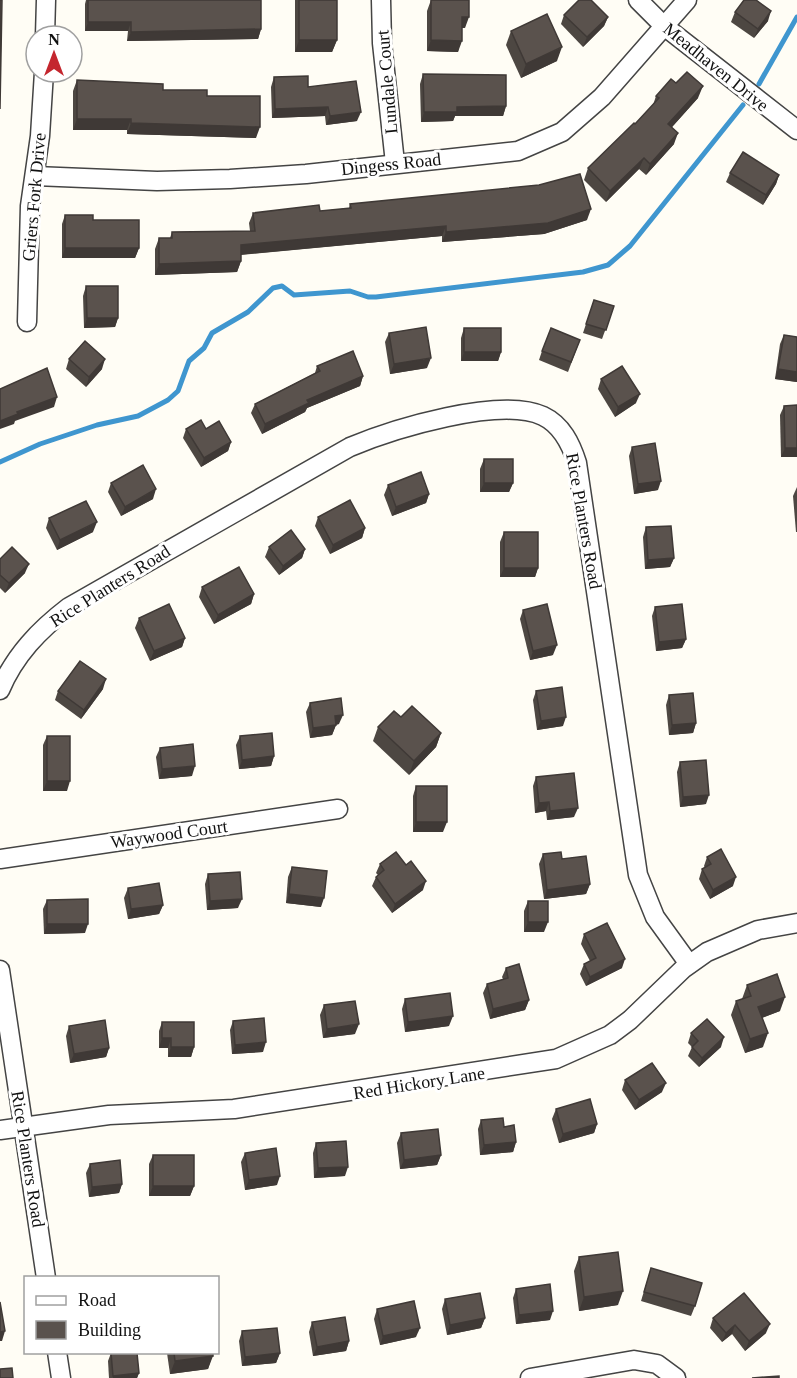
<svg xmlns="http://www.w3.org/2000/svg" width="797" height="1378" font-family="'Times New Roman',serif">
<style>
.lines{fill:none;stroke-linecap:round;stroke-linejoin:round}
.stream{stroke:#3f96cf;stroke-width:5}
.minor-casing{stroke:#444;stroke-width:21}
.minor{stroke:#fff;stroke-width:18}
.wall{fill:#4d4742}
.shaded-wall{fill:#3f3936}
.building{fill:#5a524d;stroke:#3f3936;stroke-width:1.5}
.labels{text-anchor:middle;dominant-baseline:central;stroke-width:6;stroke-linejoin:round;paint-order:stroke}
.street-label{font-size:18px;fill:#111;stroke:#fff}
</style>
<rect width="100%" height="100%" fill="#fffdf5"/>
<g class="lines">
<g class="stream">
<path d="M759,84L797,17"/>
<path d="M0,462L40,444L97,425L138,416L168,400L178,391L189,361L204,348L212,333L248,312L273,288L282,286L294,295L350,291L368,297H376L583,272L608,265L630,246L743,105"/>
</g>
<defs>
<g id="minor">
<path d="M381,0L382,43L395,163"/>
<path d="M638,0L664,26L797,130"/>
<path d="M45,36L46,0"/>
<path d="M35,176L157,181L230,179L306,174L518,151L562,132L602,97L687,0"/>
<path d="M27,322L30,206L40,136L44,72"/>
<path d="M0,690C15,655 39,630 69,607L350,447C393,429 500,396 543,416C562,425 571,444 577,463L638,875L655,917L689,964"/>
<path d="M0,859L338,809"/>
<path d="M0,970L46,1278"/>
<path d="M0,1130L109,1115L234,1109L556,1059L610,1035L630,1020L683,969L707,952L758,930L797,923"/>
<path d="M57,1352L61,1378"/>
<path d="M530,1378L634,1360L657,1364L676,1378"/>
</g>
</defs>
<use href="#minor" class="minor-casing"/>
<use href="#minor" class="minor"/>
</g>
<g class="wall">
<path d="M86,0H261V29L258,39L127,41L128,31H85V4Z"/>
<path d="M295,0H337V40L332,52H295Z"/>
<path d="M431,0L465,28H462L458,52L427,51V11Z"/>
<path d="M735,12L768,21L754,38L731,22Z"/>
<path d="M564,15L608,17L604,26L583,47L561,24Z"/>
<path d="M511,31L557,61L521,78L506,45Z"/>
<path d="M423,74L506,106L503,116H455L453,121L421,122L420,84Z"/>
<path d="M274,77L308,87L357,121L326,125L325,116L272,118L271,87Z"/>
<path d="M77,80L163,90L207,96L256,138L127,134V130H73V91Z"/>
<path d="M676,83L698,98L672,127L674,144L646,175L639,169L606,202L584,180L588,168L635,124L653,105L656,96Z"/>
<path d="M730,173L779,175L776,184L763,205L726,182Z"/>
<path d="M350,204L587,220L544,234L442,242V236L241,255V261L237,272L155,275V249L159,238H170L172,232L250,231L249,223L253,213L320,211L349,208Z"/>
<path d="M65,215L93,220L139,248L135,258H62V224Z"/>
<path d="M86,286L118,318L115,327L84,328L83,296Z"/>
<path d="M594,300L614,306L602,339L583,333Z"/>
<path d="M464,328L501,352L498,361H461V338Z"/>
<path d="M389,333L427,368L390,374L385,342Z"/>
<path d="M784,335L797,337V382L775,379L780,344Z"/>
<path d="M580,340L568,372L539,360L542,351Z"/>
<path d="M69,359L102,369L86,387L66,369Z"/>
<path d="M317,366L363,376L360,386L307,408L305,412L262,434L251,413L255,404L315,373Z"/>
<path d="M601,379L636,403L615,417L598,389Z"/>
<path d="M797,405V457H781L780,415L784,406Z"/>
<path d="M186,429H206L231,442L228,451L201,467L183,438Z"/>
<path d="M632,447L658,490L634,494L629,456Z"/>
<path d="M484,459L513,483L509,492H480V469Z"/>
<path d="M111,483L153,499L121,516L108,492Z"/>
<path d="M388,485L429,494L426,503L392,516L384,495Z"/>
<path d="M797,487V532H796L793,496Z"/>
<path d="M318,517L365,528L362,538L330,554L315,526Z"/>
<path d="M49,518L93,532L57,550L46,528Z"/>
<path d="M646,527L674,558L670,567L645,569L643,537Z"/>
<path d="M504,532L538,568L535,577H500V542Z"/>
<path d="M269,547L305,549L302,558L279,575L265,557Z"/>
<path d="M0,559L25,573L5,593L0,588Z"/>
<path d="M202,587L254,594L251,604L214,624L199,597Z"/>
<path d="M655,607L686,639L682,648L656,651L652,616Z"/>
<path d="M523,610L553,655L530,660L520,619Z"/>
<path d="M139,618L185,638L182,647L150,661L135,628Z"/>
<path d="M103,689L81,719L55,700L58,691Z"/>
<path d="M536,691L563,726L537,730L533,700Z"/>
<path d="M669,695L696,723L693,733L669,735L666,705Z"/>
<path d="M310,703L339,724L336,725L332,735L310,738L306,712Z"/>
<path d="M401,717L441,733L436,747L409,775L373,741L378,727Z"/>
<path d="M47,736L67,791H43V745Z"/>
<path d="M240,736L274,756L271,766L239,769L236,745Z"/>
<path d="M160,748L192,776L159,779L156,757Z"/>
<path d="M680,762L706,804L680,807L677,772Z"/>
<path d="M536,777L574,817L547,820L546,811L535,813L533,786Z"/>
<path d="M416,786L443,832H413V796Z"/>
<path d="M543,854L562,859L590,884L586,894L544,899L539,864Z"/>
<path d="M707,857L733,886L710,899L699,879L702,869L705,868L704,866Z"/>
<path d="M380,864L406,865L423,890L392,913L372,886L376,877L378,875L376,873Z"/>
<path d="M292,867L321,907L286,903L288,877Z"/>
<path d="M208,874L238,908L207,910L205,884Z"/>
<path d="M128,888L163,905L159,914L128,919L124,898Z"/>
<path d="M47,900L85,933L44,934L43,909Z"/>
<path d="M528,901L544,932H524V911Z"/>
<path d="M584,934L622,968L586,986L580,974L584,964L590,961L581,944Z"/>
<path d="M506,968L529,1000L525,1010L490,1019L483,993L487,984L503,979L502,977Z"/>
<path d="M747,985L780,1011L762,1018L763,1047L745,1053L731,1015L736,1001L742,999Z"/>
<path d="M405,999L449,1026L405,1032L402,1009Z"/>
<path d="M324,1005L355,1034L323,1038L320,1015Z"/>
<path d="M233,1021L263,1052L232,1054L230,1030Z"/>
<path d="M162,1022L194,1047L191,1057H168V1048H159V1031Z"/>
<path d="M69,1026L109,1048L106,1057L70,1063L66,1036Z"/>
<path d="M691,1033L721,1047L699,1067L688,1056L692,1047L688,1043Z"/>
<path d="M625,1080L662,1092L635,1110L622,1090Z"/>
<path d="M556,1109L597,1124L594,1133L559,1143L552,1119Z"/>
<path d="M481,1120L504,1127L516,1142L513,1152L480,1155L478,1129Z"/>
<path d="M401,1133L441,1155L437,1165L400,1169L397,1143Z"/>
<path d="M316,1143L345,1176L314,1178L313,1153Z"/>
<path d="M245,1153L277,1185L245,1190L241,1162Z"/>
<path d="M153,1155L194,1186L190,1196H149V1164Z"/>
<path d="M90,1164L122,1184L119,1193L89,1197L86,1173Z"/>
<path d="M579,1257L618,1305L579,1311L574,1271Z"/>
<path d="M651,1268L695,1306L691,1316L641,1301Z"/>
<path d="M516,1289L550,1320L516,1324L513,1298Z"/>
<path d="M445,1299L485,1318L481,1328L447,1335L442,1309Z"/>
<path d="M377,1309L416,1337L380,1345L374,1319Z"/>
<path d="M713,1318L766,1333L745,1351L732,1334L722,1342L710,1328Z"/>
<path d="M312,1322L349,1341L346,1351L313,1356L309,1332Z"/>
<path d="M242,1331L280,1353L276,1363L242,1366L239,1341Z"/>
<path d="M111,1353H137L139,1373L137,1378H109L108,1361Z"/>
<path d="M167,1353H213L208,1369L170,1374Z"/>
</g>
<g class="shaded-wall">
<path d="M771,11L768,21L754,38L758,29Z"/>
<path d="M462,17H469L465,28L458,27Z"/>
<path d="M608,17L604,26L583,47L587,37Z"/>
<path d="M88,22H131L128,31H85Z"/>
<path d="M261,29L258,39L127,41L131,32Z"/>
<path d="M299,40H337L332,52H295Z"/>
<path d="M431,40L462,41L458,52L427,51Z"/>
<path d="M562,47L557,61L521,78L526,64Z"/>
<path d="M703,86L698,98L664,136L668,124Z"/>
<path d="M506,106L503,116H455L453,121L421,122L424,112L457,107Z"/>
<path d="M328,107L325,116L272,118L275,109Z"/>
<path d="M361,112L357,121L326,125L330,116Z"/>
<path d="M77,119H131L127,130H73Z"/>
<path d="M131,123L260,127L256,138L127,134Z"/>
<path d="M678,133L674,144L646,175L650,164Z"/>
<path d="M644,158L639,169L606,202L610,191Z"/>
<path d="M779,175L776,184L763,205L766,195Z"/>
<path d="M591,209L587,220L544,234L442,242L446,232Z"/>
<path d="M446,226L442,236L237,255L241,245Z"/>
<path d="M65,248H139L135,258H62Z"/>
<path d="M241,261L237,272L155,275L159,264Z"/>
<path d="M87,318H118L115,327L84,328Z"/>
<path d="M464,352H501L498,361H461Z"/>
<path d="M431,358L427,368L390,374L394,364Z"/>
<path d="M105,359L102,369L86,387L89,377Z"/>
<path d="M778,369L797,372V382L775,379Z"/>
<path d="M363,376L360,386L307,408L305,412L262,434L265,424L307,400Z"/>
<path d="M640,394L636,403L615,417L618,407Z"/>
<path d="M57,397L54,407L15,421L14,424L0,429V421L17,412Z"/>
<path d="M231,442L228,451L201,467L204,458Z"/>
<path d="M785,448H797V457H781Z"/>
<path d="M661,481L658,490L634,494L638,484Z"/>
<path d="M484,483H513L509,492H480Z"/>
<path d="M156,489L153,499L121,516L125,507Z"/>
<path d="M429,494L426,503L392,516L396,507Z"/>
<path d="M97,522L93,532L57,550L60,540Z"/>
<path d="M365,528L362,538L330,554L333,545Z"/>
<path d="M305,549L302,558L279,575L283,566Z"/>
<path d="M674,558L670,567L645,569L648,560Z"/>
<path d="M29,564L25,573L5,593L9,583Z"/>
<path d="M504,568H538L535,577H500Z"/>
<path d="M254,594L251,604L214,624L218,615Z"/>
<path d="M185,638L182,647L150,661L154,651Z"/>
<path d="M686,639L682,648L656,651L659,642Z"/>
<path d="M557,645L553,655L530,660L533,651Z"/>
<path d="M106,679L103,689L81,719L84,710Z"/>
<path d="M343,715L339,724L331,725L335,716Z"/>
<path d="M566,717L563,726L537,730L541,721Z"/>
<path d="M696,723L693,733L669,735L672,725Z"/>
<path d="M336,725L332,735L310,738L313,728Z"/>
<path d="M441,733L436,747L409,775L414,761Z"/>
<path d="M274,756L271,766L239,769L242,760Z"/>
<path d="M195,766L192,776L159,779L162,769Z"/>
<path d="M47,781H70L67,791H43Z"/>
<path d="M709,795L706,804L680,807L683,797Z"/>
<path d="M549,802L546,811L535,813L539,803Z"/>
<path d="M578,808L574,817L547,820L550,811Z"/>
<path d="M416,822H447L443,832H413Z"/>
<path d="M736,877L733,886L710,899L713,890Z"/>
<path d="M426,881L423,890L392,913L395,904Z"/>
<path d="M590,884L586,894L544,899L547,890Z"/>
<path d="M289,894L324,898L321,907L286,903Z"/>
<path d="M242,899L238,908L207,910L210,901Z"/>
<path d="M163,905L159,914L128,919L131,909Z"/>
<path d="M528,922H548L544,932H524Z"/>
<path d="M47,924H88L85,933L44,934Z"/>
<path d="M625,959L622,968L586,986L590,977Z"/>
<path d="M785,997L780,1011L753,1021L758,1007Z"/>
<path d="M529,1000L525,1010L490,1019L493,1009Z"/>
<path d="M453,1016L449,1026L405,1032L408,1022Z"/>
<path d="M359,1024L355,1034L323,1038L327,1029Z"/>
<path d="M768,1033L763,1047L745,1053L750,1039Z"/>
<path d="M724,1037L721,1047L699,1067L702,1058Z"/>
<path d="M162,1038H171L168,1048H159Z"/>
<path d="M266,1042L263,1052L232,1054L235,1045Z"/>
<path d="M171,1047H194L191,1057H168Z"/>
<path d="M109,1048L106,1057L70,1063L74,1054Z"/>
<path d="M666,1083L662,1092L635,1110L639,1100Z"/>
<path d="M597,1124L594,1133L559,1143L563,1134Z"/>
<path d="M516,1142L513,1152L480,1155L484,1145Z"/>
<path d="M441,1155L437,1165L400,1169L404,1160Z"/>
<path d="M348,1167L345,1176L314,1178L318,1168Z"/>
<path d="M280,1176L277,1185L245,1190L249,1180Z"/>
<path d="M122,1184L119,1193L89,1197L92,1187Z"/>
<path d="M153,1186H194L190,1196H149Z"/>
<path d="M623,1291L618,1305L579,1311L584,1297Z"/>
<path d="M553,1311L550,1320L516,1324L519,1315Z"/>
<path d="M485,1318L481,1328L447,1335L450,1325Z"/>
<path d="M770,1324L766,1333L745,1351L749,1341Z"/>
<path d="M735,1325L732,1334L722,1342L726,1333Z"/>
<path d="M420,1328L416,1337L380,1345L383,1336Z"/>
<path d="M5,1331L2,1341H0V1332Z"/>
<path d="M349,1341L346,1351L313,1356L317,1347Z"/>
<path d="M280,1353L276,1363L242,1366L245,1357Z"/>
<path d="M213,1356L208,1369L170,1374L175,1361Z"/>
<path d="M139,1373L137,1378H113V1376Z"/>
</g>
<g class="building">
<path d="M0,0H2L0,109Z"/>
<path d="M88,0H261V29L131,32V22H88Z"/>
<rect x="299" y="0" width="38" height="40"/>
<path d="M431,0H469V17H462V41L431,40Z"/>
<path d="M579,0H591L608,17L587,37L564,15Z"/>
<path d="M744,0H756L771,11L758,29L735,12Z"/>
<path d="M547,14L562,47L526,64L511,31Z"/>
<path d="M687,72L703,86L668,124L678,133L650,164L644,158L610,191L588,168L634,123L635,124L659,98L656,96L671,79L676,83Z"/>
<path d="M423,74L506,75V106L457,107V112H424Z"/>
<path d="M308,76V87L356,81L361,112L330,116L328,107L275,109L274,77Z"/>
<path d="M77,80L163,84V90H207V96H260V127L131,123V119H77Z"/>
<path d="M743,152L779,175L766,195L730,173Z"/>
<path d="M580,174L591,209L548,223L446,232V226L241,245V261L159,264V238H172V232L255,231L253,213L319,205L320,211L351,208L350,204L539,185Z"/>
<path d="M65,215H93V220H139V248H65Z"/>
<path d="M86,286H118V318H87Z"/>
<path d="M594,300L614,306L606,330L586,324Z"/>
<path d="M426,327L431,358L394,364L389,333Z"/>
<rect x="464" y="328" width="37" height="24"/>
<path d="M551,328L580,340L571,362L542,351Z"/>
<path d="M784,335L797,337V372L778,369Z"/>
<path d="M85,341L105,359L89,377L69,359Z"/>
<path d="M353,351L363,376L307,400L309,403L265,424L255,404L320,371L317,366Z"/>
<path d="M622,366L640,394L618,407L601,379Z"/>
<path d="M47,368L57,397L17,412L18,414L0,421V389Z"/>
<path d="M797,405V448H785L784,406Z"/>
<path d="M201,420L206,429L219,421L231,442L204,458L186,429Z"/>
<path d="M655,443L661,481L638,484L632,447Z"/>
<rect x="484" y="459" width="29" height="24"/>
<path d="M143,465L156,489L125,507L111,483Z"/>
<path d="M421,472L429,494L396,507L388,485Z"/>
<path d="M350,500L365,528L333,545L318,517Z"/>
<path d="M86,501L97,522L60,540L49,518Z"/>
<path d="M671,526L674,558L648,560L646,527Z"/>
<path d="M291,530L305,549L283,566L269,547Z"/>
<rect x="504" y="532" width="34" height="36"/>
<path d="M12,547L29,564L9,583L0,575V559Z"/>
<path d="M239,567L254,594L218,615L202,587Z"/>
<path d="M169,604L185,638L154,651L139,618Z"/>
<path d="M547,604L557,645L533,651L523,610Z"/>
<path d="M682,604L686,639L659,642L655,607Z"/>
<path d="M80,661L106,679L84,710L58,691Z"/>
<path d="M562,687L566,717L541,721L536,691Z"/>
<path d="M693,693L696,723L672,725L669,695Z"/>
<path d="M341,698L343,715L335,716L336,725L313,728L310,703Z"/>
<path d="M412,706L441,733L414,761L378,727L394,711L401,717Z"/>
<path d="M272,733L274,756L242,760L240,736Z"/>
<rect x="47" y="736" width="23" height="45"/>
<path d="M193,744L195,766L162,769L160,748Z"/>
<path d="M706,760L709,795L683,797L680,762Z"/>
<path d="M574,773L578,808L550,811L549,802L539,803L536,777Z"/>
<rect x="416" y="786" width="31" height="36"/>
<path d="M721,849L736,877L713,890L702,869L711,864L707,857Z"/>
<path d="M396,852L406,865L411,861L426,881L395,904L376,877L384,870L380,864Z"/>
<path d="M561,852L562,859L586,856L590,884L547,890L543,854Z"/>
<path d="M292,867L327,871L324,898L289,894Z"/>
<path d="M240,872L242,899L210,901L208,874Z"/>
<path d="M159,883L163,905L131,909L128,888Z"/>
<path d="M88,899V924H47V900Z"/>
<rect x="528" y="901" width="20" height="21"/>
<path d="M607,923L625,959L590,977L584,964L596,958L584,934Z"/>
<path d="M519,964L529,1000L493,1009L487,984L508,978L506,968Z"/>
<path d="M777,974L785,997L758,1007L768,1033L750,1039L736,1001L751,996L747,985Z"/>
<path d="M450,993L453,1016L408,1022L405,999Z"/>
<path d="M355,1001L359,1024L327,1029L324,1005Z"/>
<path d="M264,1018L266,1042L235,1045L233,1021Z"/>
<path d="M707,1019L724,1037L702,1058L692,1047L698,1041L691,1033Z"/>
<path d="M105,1020L109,1048L74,1054L69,1026Z"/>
<path d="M162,1022H194V1047H171V1038H162Z"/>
<path d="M652,1063L666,1083L639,1100L625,1080Z"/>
<path d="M590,1099L597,1124L563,1134L556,1109Z"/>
<path d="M503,1118L504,1127L514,1125L516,1142L484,1145L481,1120Z"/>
<path d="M438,1129L441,1155L404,1160L401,1133Z"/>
<path d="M346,1141L348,1167L318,1168L316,1143Z"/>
<path d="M276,1148L280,1176L249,1180L245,1153Z"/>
<rect x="153" y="1155" width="41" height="31"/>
<path d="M120,1160L122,1184L92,1187L90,1164Z"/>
<path d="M618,1252L623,1291L584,1297L579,1257Z"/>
<path d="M651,1268L702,1283L695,1306L644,1292Z"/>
<path d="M550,1284L553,1311L519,1315L516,1289Z"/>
<path d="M480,1293L485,1318L450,1325L445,1299Z"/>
<path d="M744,1293L770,1324L749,1341L735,1325L726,1333L713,1318Z"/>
<path d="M414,1301L420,1328L383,1336L377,1309Z"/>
<path d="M0,1302L5,1331L0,1332Z"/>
<path d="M345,1317L349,1341L317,1347L312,1322Z"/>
<path d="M277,1328L280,1353L245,1357L242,1331Z"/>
<path d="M111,1353H137L139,1373L113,1376Z"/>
<path d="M174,1353H213V1356L175,1361Z"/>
<path d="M12,1368L13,1378H0V1369Z"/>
<path d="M779,1376V1378H752Z"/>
</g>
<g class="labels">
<g class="street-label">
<text transform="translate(716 67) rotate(39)">Meadhaven Drive</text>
<text transform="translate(387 82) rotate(-95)">Lundale Court</text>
<text transform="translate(391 164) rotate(-6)">Dingess Road</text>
<text transform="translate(34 197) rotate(-85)">Griers Fork Drive</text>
<text transform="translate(584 521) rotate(80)">Rice Planters Road</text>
<text transform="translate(110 586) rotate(-32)">Rice Planters Road</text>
<text transform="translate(169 834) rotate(-8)">Waywood Court</text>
<text transform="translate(419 1083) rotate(-9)">Red Hickory Lane</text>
<text transform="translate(28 1159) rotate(81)">Rice Planters Road</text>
</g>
</g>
<rect x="24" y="1276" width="195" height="78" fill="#ffffff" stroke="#a0a0a0" stroke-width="1.5"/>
<rect x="36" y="1296" width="30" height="9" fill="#ffffff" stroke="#a0a0a0" stroke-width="1.5"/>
<text x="78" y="1306" font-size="18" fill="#111111">Road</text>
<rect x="36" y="1321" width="30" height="18" fill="#5a524d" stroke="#a0a0a0" stroke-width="1.5"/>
<text x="78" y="1336" font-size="18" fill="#111111">Building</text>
<g transform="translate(54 54)"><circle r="28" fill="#ffffff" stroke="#a0a0a0" stroke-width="1.5"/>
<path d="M0-4.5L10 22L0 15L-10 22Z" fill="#c4262e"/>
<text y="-9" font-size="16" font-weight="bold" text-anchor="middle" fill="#111111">N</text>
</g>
</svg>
